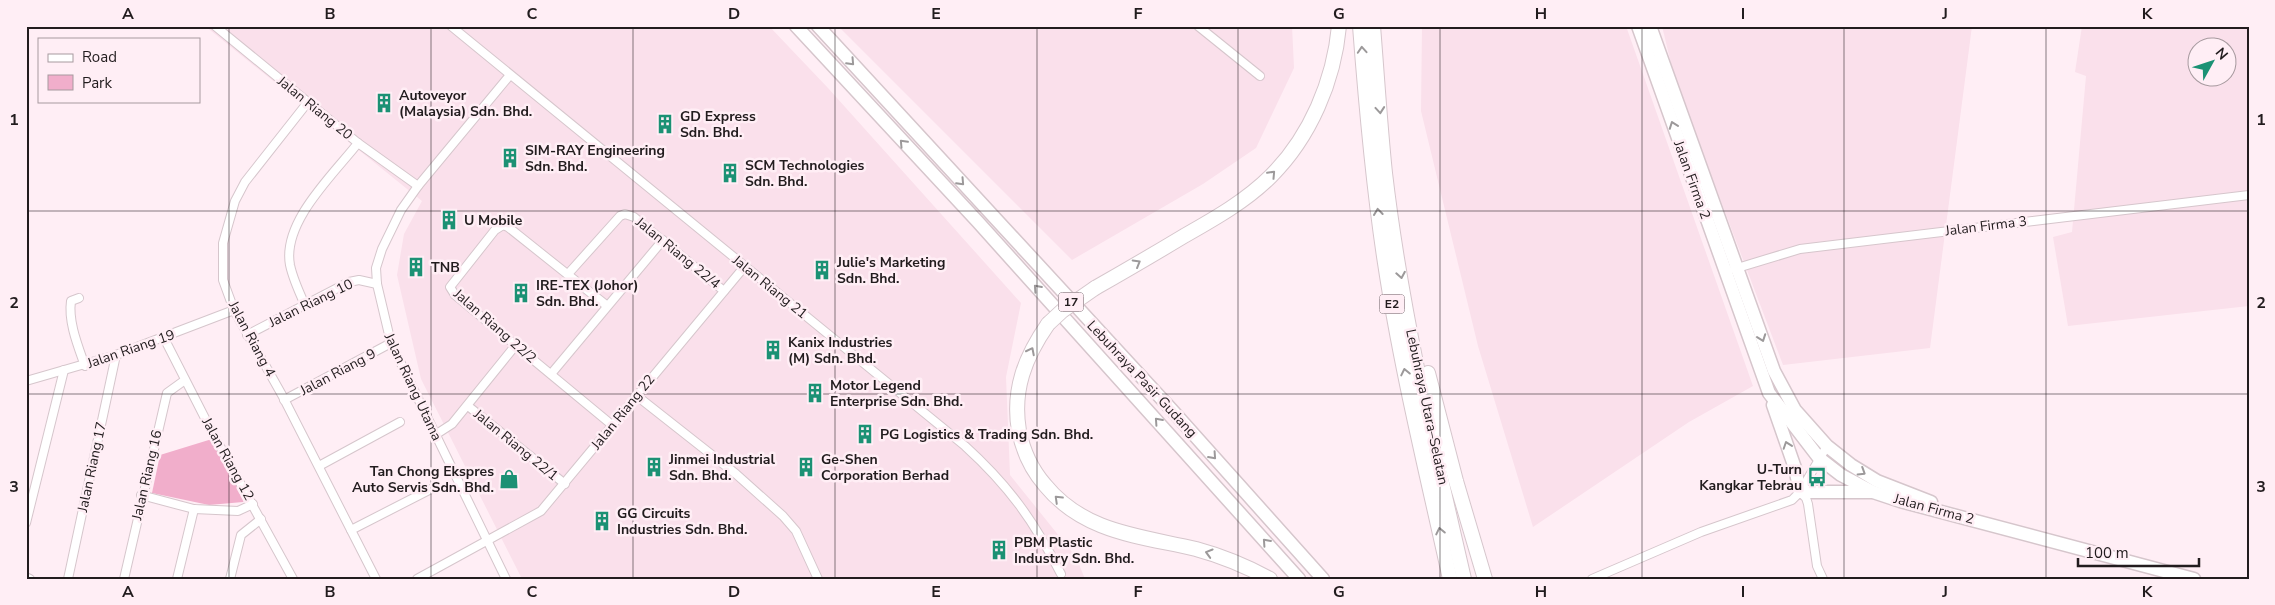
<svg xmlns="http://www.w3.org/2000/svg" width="2275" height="605" font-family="'Nunito Sans',sans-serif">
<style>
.built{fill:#fae0eb;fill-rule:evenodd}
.green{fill:#f1aecb}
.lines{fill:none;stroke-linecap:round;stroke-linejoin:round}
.minor-casing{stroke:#d6c6cc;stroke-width:10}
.primary-casing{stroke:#d6c6cc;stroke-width:15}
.trunk-casing{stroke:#d6c6cc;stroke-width:15}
.motorway-casing{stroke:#d6c6cc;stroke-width:16}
.minor{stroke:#fff;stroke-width:8}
.primary{stroke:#fff;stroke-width:12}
.trunk{stroke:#fff;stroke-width:12}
.motorway{stroke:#fff;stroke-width:14}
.motorway-bridge-casing{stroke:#d6c6cc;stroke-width:16;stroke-linecap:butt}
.motorway-bridge{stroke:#fff;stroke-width:14}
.oneway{stroke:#9c999a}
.grid{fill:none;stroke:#221c1e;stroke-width:1;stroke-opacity:0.55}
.labels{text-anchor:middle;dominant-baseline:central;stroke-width:5;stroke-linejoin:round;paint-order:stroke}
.shield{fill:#ffeef5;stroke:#645b5e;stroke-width:1}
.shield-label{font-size:12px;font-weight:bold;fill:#221c1e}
.poi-label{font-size:14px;font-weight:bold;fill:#221c1e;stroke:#ffeef5;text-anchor:start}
.street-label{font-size:14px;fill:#221c1e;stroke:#ffeef5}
.neatline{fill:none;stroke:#221c1e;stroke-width:2}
.grid-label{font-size:16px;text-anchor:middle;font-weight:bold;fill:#221c1e}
</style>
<rect width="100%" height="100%" fill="#ffeef5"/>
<g class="built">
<path d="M205,26H769L828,88L1021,303L1006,377L1010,475L1076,557L1085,579H522L421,379L397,275L404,234L422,201Z"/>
<path d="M838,26H1292L1294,68L1256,148L1203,184L1072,260Z"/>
<path d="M1422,26H1626L1753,386L1689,422L1533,527L1478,346L1421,111Z"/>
<path d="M1662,26H1972L1930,348L1783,365L1675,80Z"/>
<path d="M2082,26H2249V306L2068,326L2053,237L2072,232L2086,76L2075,72ZM2198,48H2228V78H2198Z"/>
</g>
<path class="green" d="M212,439L245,500L243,502L209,505L152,493L160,455Z"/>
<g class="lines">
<defs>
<g id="minor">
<path d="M215,26L358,143L418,186"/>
<path d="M451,26L965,446C1009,486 1034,521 1061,574"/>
<path d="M1198,26L1260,76"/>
<path d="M308,102L245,182L235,201L223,243V280L234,310L282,395L376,579"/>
<path d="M1734,269L1800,249L2249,195"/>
<path d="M568,274L620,216L625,214L634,217L724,291"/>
<path d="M79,298L71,301C68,322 78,346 85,366"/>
<path d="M305,305C299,292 293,279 290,265C282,222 333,175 358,143"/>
<path d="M606,305L508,227L503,225L495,230L450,287L455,295L612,425"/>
<path d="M247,335L349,282L359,280L377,284"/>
<path d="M164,338L211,430L293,579"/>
<path d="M551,374L663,240"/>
<path d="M26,381L116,355L234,310"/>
<path d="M637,396L736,474L783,516L796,531L818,579"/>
<path d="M284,400L391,343"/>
<path d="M468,406L565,484"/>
<path d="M435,435L452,424L515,346"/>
<path d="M319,466L400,422"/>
<path d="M1800,492L1806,498L1808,504L1817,566L1823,579"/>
<path d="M141,495L194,509L238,511L253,504"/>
<path d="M26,523L64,370"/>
<path d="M351,530L435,487"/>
<path d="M26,577L30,579"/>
<path d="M68,579L116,355"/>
<path d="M124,579L167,393L185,380"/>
<path d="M177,579L194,509"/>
<path d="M230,579L241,535L261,519"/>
<path d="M417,579L541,511L745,266"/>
<path d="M506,579L391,343L377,284L376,268L382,249L401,210L418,186L510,75"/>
<path d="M1592,579L1701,532L1792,500L1800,492L1827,446"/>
</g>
<g id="primary">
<path d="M1638,26L1769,393L1819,458L1841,475L1873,492L1900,501L2194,579"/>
<path d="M1650,26L1774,371L1795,410L1827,446L1851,465L1877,481L1931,502"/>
<path d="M1773,405L1795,468L1800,492H1871"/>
</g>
<g id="trunk">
<path d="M796,26L978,222L1299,579"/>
<path d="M818,26L1171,409L1323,579"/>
</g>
<g id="motorway">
<path d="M1360,26C1366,105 1373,185 1385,263C1401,369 1427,474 1450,579"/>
<path d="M1373,26C1377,75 1380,125 1385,173C1401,310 1433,445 1464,579"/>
<path d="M1095,288C1125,271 1154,254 1184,236C1214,219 1246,201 1271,176C1310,137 1334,81 1339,26"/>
<path d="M1048,324C1025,357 1012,390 1019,431C1023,451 1032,470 1045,485C1084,533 1141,536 1196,549C1222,556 1246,566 1270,579"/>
<path d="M1428,373L1456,481L1485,579"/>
</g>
</defs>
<use href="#minor" class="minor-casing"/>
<use href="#primary" class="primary-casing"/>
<use href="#trunk" class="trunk-casing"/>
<use href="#motorway" class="motorway-casing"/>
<use href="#minor" class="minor"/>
<use href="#primary" class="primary"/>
<use href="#trunk" class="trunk"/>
<use href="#motorway" class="motorway"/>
<defs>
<path id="motorway-bridge" d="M1048,324L1062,311L1095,288"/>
</defs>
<use href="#motorway-bridge" class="motorway-bridge-casing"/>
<use href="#motorway-bridge" class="motorway-bridge"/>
</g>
<defs><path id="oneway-chevron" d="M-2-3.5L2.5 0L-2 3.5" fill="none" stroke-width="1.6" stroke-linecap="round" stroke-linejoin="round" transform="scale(1.25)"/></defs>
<g class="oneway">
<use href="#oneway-chevron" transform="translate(1362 50) rotate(-94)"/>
<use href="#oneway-chevron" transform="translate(851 62) rotate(47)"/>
<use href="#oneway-chevron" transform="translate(1380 110) rotate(85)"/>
<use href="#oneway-chevron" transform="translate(1673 125) rotate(-110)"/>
<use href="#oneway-chevron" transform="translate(903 143) rotate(-133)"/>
<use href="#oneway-chevron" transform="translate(1272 174) rotate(-47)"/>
<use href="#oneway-chevron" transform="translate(961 182) rotate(47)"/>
<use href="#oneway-chevron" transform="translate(1378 212) rotate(-97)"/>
<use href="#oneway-chevron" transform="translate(1137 263) rotate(-30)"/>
<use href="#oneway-chevron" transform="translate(1401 275) rotate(80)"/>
<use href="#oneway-chevron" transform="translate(1037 288) rotate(-132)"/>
<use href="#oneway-chevron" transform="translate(1762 338) rotate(70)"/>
<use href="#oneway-chevron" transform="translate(1031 351) rotate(-63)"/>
<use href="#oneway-chevron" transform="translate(1405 372) rotate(-102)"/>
<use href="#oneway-chevron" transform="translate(1158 421) rotate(-132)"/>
<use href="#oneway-chevron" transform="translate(1787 445) rotate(-109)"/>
<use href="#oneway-chevron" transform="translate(1213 456) rotate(48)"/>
<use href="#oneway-chevron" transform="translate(1862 472) rotate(32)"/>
<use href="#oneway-chevron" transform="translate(1058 499) rotate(-136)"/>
<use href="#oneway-chevron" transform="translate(1440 531) rotate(-102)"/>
<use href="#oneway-chevron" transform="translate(1266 542) rotate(-132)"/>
<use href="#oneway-chevron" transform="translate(1209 553) rotate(-164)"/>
</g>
<path class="grid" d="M229,26V579M431,26V579M633,26V579M835,26V579M1037,26V579M1238,26V579M1440,26V579M1642,26V579M1844,26V579M2046,26V579M26,211H2249M26,394H2249"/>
<defs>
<symbol id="building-bare" viewBox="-9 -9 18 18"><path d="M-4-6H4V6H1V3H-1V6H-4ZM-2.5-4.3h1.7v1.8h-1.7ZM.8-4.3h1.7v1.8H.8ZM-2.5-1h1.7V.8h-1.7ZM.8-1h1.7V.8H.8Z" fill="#1b9174" stroke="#ffeef5" stroke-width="2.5" paint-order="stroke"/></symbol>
<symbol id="bus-bare" viewBox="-9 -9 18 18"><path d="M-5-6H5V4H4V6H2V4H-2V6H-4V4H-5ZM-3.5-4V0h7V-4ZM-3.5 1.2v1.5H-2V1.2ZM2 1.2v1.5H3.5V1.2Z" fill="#1b9174" stroke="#ffeef5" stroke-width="2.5" paint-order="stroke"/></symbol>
<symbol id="shop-bare" viewBox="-9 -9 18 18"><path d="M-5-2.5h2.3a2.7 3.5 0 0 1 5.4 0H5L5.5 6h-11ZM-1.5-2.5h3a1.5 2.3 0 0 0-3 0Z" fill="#1b9174" stroke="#ffeef5" stroke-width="2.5" paint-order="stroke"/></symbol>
</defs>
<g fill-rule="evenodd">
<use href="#building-bare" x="370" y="89" width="28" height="28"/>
<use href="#building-bare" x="651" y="110" width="28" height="28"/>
<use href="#building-bare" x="496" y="144" width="28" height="28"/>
<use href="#building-bare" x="716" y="159" width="28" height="28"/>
<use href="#building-bare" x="435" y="206" width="28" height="28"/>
<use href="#building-bare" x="402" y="253" width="28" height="28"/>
<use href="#building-bare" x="808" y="256" width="28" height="28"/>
<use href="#building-bare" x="507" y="279" width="28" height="28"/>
<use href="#building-bare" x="759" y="336" width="28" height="28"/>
<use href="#building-bare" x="801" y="379" width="28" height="28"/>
<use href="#building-bare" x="851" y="420" width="28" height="28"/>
<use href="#building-bare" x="640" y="453" width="28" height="28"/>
<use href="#building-bare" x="792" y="453" width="28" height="28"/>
<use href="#bus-bare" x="1803" y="463" width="28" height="28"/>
<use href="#shop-bare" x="495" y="465" width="28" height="28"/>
<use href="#building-bare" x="588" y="507" width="28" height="28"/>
<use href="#building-bare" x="985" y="536" width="28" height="28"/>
</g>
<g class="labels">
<g class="shield">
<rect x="1058.5" y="292.5" width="25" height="19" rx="4"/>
<rect x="1379.5" y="294.5" width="25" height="19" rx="4"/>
</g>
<g class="shield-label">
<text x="1071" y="302">17</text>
<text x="1392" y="304">E2</text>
</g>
<g class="poi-label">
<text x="399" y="95">Autoveyor<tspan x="399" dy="16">(Malaysia) Sdn. Bhd.</tspan></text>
<text x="680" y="116">GD Express<tspan x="680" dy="16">Sdn. Bhd.</tspan></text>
<text x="525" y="150">SIM-RAY Engineering<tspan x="525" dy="16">Sdn. Bhd.</tspan></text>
<text x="745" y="165">SCM Technologies<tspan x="745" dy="16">Sdn. Bhd.</tspan></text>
<text x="464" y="220">U Mobile</text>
<text x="837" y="262">Julie's Marketing<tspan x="837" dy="16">Sdn. Bhd.</tspan></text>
<text x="431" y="267">TNB</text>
<text x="536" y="285">IRE-TEX (Johor)<tspan x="536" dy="16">Sdn. Bhd.</tspan></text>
<text x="788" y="342">Kanix Industries<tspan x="788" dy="16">(M) Sdn. Bhd.</tspan></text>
<text x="830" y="385">Motor Legend<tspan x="830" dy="16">Enterprise Sdn. Bhd.</tspan></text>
<text x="880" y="434">PG Logistics &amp; Trading Sdn. Bhd.</text>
<text x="669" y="459">Jinmei Industrial<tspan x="669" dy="16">Sdn. Bhd.</tspan></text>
<text x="821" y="459">Ge-Shen<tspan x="821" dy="16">Corporation Berhad</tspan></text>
<text x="1802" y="469" text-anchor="end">U-Turn<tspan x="1802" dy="16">Kangkar Tebrau</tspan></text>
<text x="494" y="471" text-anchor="end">Tan Chong Ekspres<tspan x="494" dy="16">Auto Servis Sdn. Bhd.</tspan></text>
<text x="617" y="513">GG Circuits<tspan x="617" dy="16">Industries Sdn. Bhd.</tspan></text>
<text x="1014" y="542">PBM Plastic<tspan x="1014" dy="16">Industry Sdn. Bhd.</tspan></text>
</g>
<g class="street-label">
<text transform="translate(315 108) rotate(39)">Jalan Riang 20</text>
<text transform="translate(1692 180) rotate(70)">Jalan Firma 2</text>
<text transform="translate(1986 226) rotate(-7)">Jalan Firma 3</text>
<text transform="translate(678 253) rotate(39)">Jalan Riang 22/4</text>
<text transform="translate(770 287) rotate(39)">Jalan Riang 21</text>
<text transform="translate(311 303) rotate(-26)">Jalan Riang 10</text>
<text transform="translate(495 326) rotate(41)">Jalan Riang 22/2</text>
<text transform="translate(252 339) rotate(62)">Jalan Riang 4</text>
<text transform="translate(131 349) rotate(-19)">Jalan Riang 19</text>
<text transform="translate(338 372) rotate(-28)">Jalan Riang 9</text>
<text transform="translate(1142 379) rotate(47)">Lebuhraya Pasir Gudang</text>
<text transform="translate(413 387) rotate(65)">Jalan Riang Utama</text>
<text transform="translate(1427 407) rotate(78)">Lebuhraya Utara–Selatan</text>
<text transform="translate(623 412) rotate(-51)">Jalan Riang 22</text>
<text transform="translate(516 445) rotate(39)">Jalan Riang 22/1</text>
<text transform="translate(228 459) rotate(61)">Jalan Riang 12</text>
<text transform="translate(92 467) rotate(-78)">Jalan Riang 17</text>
<text transform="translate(147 475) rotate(-77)">Jalan Riang 16</text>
<text transform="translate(1934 509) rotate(15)">Jalan Firma 2</text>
</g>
</g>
<rect width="2275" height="605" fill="none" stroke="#ffeef5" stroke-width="55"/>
<rect x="38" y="38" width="162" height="65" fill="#ffeef5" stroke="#a79a9f"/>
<rect x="48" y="54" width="25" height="8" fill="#ffffff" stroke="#a79a9f"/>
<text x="82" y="62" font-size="15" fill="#221c1e">Road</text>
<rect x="48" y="75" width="25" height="15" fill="#f1aecb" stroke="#a79a9f"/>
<text x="82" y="88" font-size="15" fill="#221c1e">Park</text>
<g transform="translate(2212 62) rotate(50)"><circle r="24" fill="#ffeef5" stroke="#a79a9f"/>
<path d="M0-4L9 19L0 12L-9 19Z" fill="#1b9174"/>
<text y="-8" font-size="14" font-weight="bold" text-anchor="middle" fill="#221c1e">N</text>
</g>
<path d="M2078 558v8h121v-8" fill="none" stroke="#221c1e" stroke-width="2.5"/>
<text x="2085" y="558" font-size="15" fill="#221c1e" stroke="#ffeef5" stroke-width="4" paint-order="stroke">100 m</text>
<rect x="28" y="28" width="2220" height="550" class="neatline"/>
<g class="grid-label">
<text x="128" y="19">A</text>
<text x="330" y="19">B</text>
<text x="532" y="19">C</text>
<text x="734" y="19">D</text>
<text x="936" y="19">E</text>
<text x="1138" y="19">F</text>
<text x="1339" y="19">G</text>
<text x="1541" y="19">H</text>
<text x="1743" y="19">I</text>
<text x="1945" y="19">J</text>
<text x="2147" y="19">K</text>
<text x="14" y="125">1</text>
<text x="2261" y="125">1</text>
<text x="14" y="308">2</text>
<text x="2261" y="308">2</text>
<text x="14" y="492">3</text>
<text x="2261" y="492">3</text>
<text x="128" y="597">A</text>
<text x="330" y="597">B</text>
<text x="532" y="597">C</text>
<text x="734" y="597">D</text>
<text x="936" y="597">E</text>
<text x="1138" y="597">F</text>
<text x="1339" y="597">G</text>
<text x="1541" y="597">H</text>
<text x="1743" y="597">I</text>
<text x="1945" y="597">J</text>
<text x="2147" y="597">K</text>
</g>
</svg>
